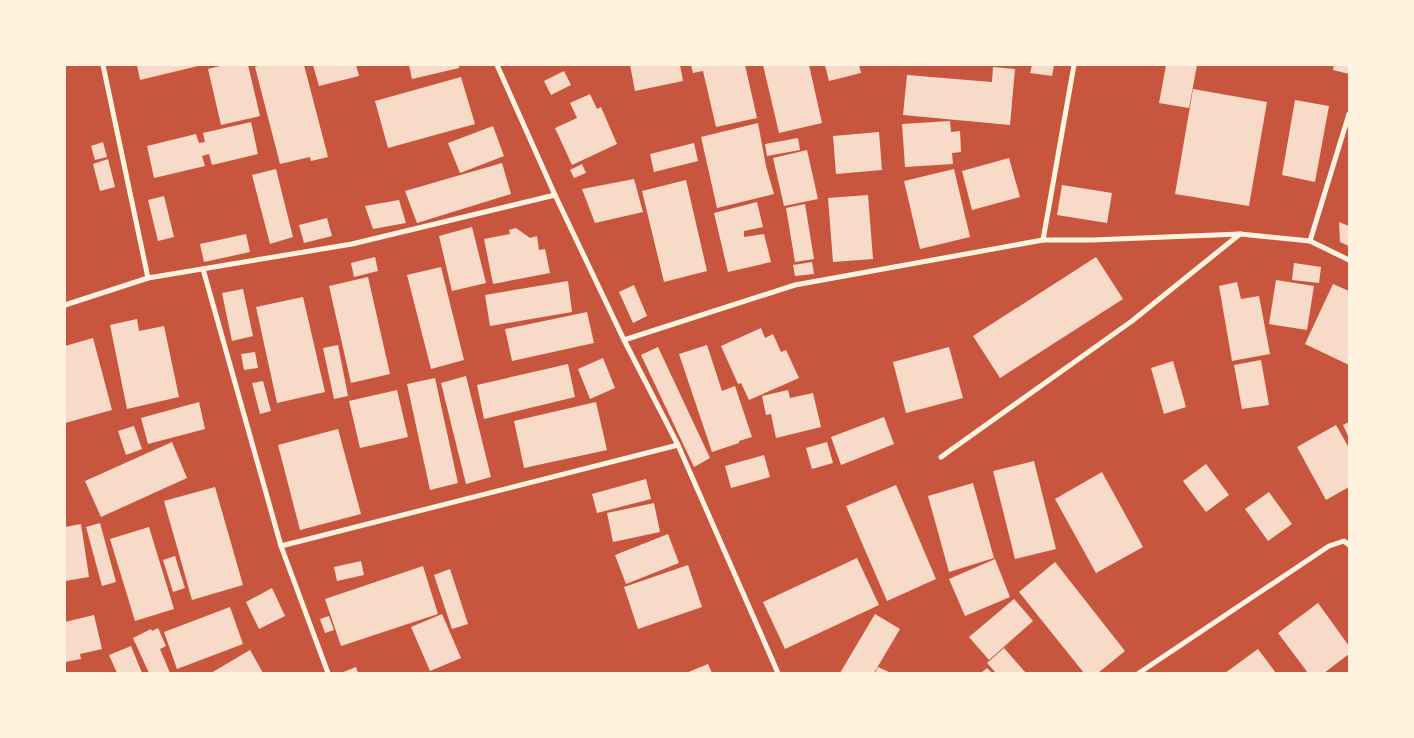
<svg xmlns="http://www.w3.org/2000/svg" width="1414" height="738" font-family="'Alegreya Sans',sans-serif">
<style>
.building{fill:#f7dbc8}
.lines{fill:none;stroke-linecap:round;stroke-linejoin:round}
.minor{stroke:#fff3e0;stroke-width:5}
</style>
<rect width="100%" height="100%" fill="#c8553d"/>
<g class="building">
<path d="M137,65H198V66L140,80Z"/>
<path d="M224,65H248L260,116L221,125L208,69Z"/>
<path d="M261,65H304L328,157L311,161L310,157L280,164L255,67Z"/>
<path d="M313,65H356L359,76L319,86Z"/>
<path d="M409,65H459V68L412,79Z"/>
<path d="M630,65H680L683,81L635,91Z"/>
<path d="M691,65H745L757,118L716,127L703,71L693,73Z"/>
<path d="M763,65H809L822,123L779,133Z"/>
<path d="M825,65H859L861,73L829,81Z"/>
<path d="M1032,65H1054L1052,76L1030,73Z"/>
<path d="M1166,65H1197L1189,108L1159,103Z"/>
<path d="M1334,65H1349V74L1333,70Z"/>
<path d="M993,67L1015,69L1010,125L903,115L907,75L992,82Z"/>
<path d="M564,71L571,85L551,95L544,81Z"/>
<path d="M461,77L475,124L388,148L375,101Z"/>
<path d="M1193,89L1267,102L1249,206L1175,194Z"/>
<path d="M590,94L597,109L601,107L617,144L572,165L555,128L577,118L570,103Z"/>
<path d="M1295,100L1329,106L1315,182L1282,175Z"/>
<path d="M950,121L951,132L960,131L961,152L952,153L953,164L905,167L902,124Z"/>
<path d="M251,122L258,154L212,165L209,154L202,156L205,166L154,178L147,146L196,134L199,143L205,142L203,133Z"/>
<path d="M758,123L766,166L774,194L717,208L701,137Z"/>
<path d="M493,126L504,156L460,173L448,143Z"/>
<path d="M879,132L882,170L836,174L833,136Z"/>
<path d="M798,138L800,150L767,156L765,144Z"/>
<path d="M103,142L107,157L95,160L91,146Z"/>
<path d="M694,143L698,161L654,172L650,154Z"/>
<path d="M807,150L818,199L784,206L773,158Z"/>
<path d="M1009,158L1020,197L972,210L962,171Z"/>
<path d="M108,159L115,187L100,191L93,164Z"/>
<path d="M502,163L511,194L417,223L405,191Z"/>
<path d="M582,164L586,173L574,178L570,170Z"/>
<path d="M276,169L293,237L270,244L252,175Z"/>
<path d="M954,169L970,237L920,249L904,181Z"/>
<path d="M634,179L643,212L595,223L582,189Z"/>
<path d="M686,180L707,271L664,282L642,191Z"/>
<path d="M1062,185L1112,193L1107,223L1057,215Z"/>
<path d="M868,195L873,259L833,262L828,198Z"/>
<path d="M164,196L174,237L158,241L148,200Z"/>
<path d="M399,200L406,223L373,229L365,206Z"/>
<path d="M757,202L763,227L744,231V237L764,234L771,262L728,272L714,213Z"/>
<path d="M805,204L814,259L795,262L786,208Z"/>
<path d="M327,218L332,236L304,243L299,225Z"/>
<path d="M1339,222L1349,226V246L1340,242Z"/>
<path d="M472,227L486,283L452,291L439,236Z"/>
<path d="M516,228L530,238L537,236L539,250L545,249L550,273L493,284L484,239L510,234L509,230Z"/>
<path d="M246,234L250,252L204,262L200,244Z"/>
<path d="M375,257L378,271L354,277L351,263Z"/>
<path d="M1096,257L1123,299L1000,378L973,336Z"/>
<path d="M812,262L814,274L795,276L793,265Z"/>
<path d="M1294,263L1321,267L1319,283L1292,280Z"/>
<path d="M441,267L464,360L431,369L407,275Z"/>
<path d="M368,277L390,374L351,383L329,286Z"/>
<path d="M1276,280L1314,286L1307,330L1269,324Z"/>
<path d="M568,281L572,312L490,326L485,295Z"/>
<path d="M1237,282L1241,299L1259,296L1270,354L1232,361L1219,286Z"/>
<path d="M1333,284L1349,291V365L1305,344Z"/>
<path d="M634,285L647,316L633,323L619,292Z"/>
<path d="M243,289L253,336L232,341L222,293Z"/>
<path d="M303,297L325,392L277,403L256,307Z"/>
<path d="M587,312L594,343L512,361L505,329Z"/>
<path d="M137,319L139,331L164,326L179,397L127,409L110,325Z"/>
<path d="M761,328L765,338L773,334L781,352L786,350L799,378L749,400L741,383L738,384L721,346Z"/>
<path d="M93,338L112,410L65,423V346Z"/>
<path d="M338,345L348,396L334,399L323,348Z"/>
<path d="M707,345L722,391L735,386L752,437L739,441V443L712,452L679,354Z"/>
<path d="M658,347L710,458L694,467L641,355Z"/>
<path d="M949,347L963,398L906,413L893,362Z"/>
<path d="M255,352L258,368L244,370L241,354Z"/>
<path d="M603,358L615,388L590,399L578,369Z"/>
<path d="M1261,360L1269,405L1242,409L1234,365Z"/>
<path d="M1173,361L1186,407L1164,414L1151,368Z"/>
<path d="M568,364L575,397L484,419L477,385Z"/>
<path d="M466,376L491,477L466,484L441,383Z"/>
<path d="M435,378L458,483L430,490L407,384Z"/>
<path d="M263,381L271,411L260,414L252,383Z"/>
<path d="M397,390L408,437L360,448L349,401Z"/>
<path d="M788,390L790,398L813,393L821,427L776,438L771,414L766,415L762,396Z"/>
<path d="M199,402L205,429L148,444L141,418Z"/>
<path d="M596,402L607,450L524,468L514,421Z"/>
<path d="M884,417L894,444L841,465L831,437Z"/>
<path d="M1349,422V438L1343,425Z"/>
<path d="M1336,425L1349,448V487L1326,500L1297,447Z"/>
<path d="M134,426L142,449L126,455L118,431Z"/>
<path d="M338,429L361,514L300,530L278,445Z"/>
<path d="M172,442L187,478L101,517L85,481Z"/>
<path d="M827,442L833,463L812,469L806,448Z"/>
<path d="M764,455L770,477L731,488L725,466Z"/>
<path d="M1034,461L1056,549L1015,559L993,471Z"/>
<path d="M1206,464L1229,495L1206,512L1183,481Z"/>
<path d="M1102,472L1143,547L1096,573L1055,499Z"/>
<path d="M646,479L651,499L597,513L592,494Z"/>
<path d="M973,483L994,558L949,572L928,496Z"/>
<path d="M896,485L936,579L887,601L846,506Z"/>
<path d="M215,487L243,585L192,600L164,501Z"/>
<path d="M1269,492L1292,524L1268,541L1245,509Z"/>
<path d="M654,503L660,532L613,542L607,513Z"/>
<path d="M100,523L116,582L102,586L86,527Z"/>
<path d="M81,524L89,577L65,581V527Z"/>
<path d="M149,527L174,609L135,621L110,539Z"/>
<path d="M668,534L679,563L626,584L615,555Z"/>
<path d="M175,556L185,588L173,592L163,560Z"/>
<path d="M857,558L879,605L785,649L763,602Z"/>
<path d="M995,559L1010,597L965,616L949,579Z"/>
<path d="M361,561L364,575L337,581L334,567Z"/>
<path d="M1055,562L1125,651L1098,673H1084L1019,592Z"/>
<path d="M688,565L702,607L638,629L624,587Z"/>
<path d="M423,566L438,614L341,646L325,599Z"/>
<path d="M450,569L468,624L452,629L434,575Z"/>
<path d="M272,588L285,616L259,629L246,602Z"/>
<path d="M1014,599L1033,621L989,660L969,637Z"/>
<path d="M1318,603L1349,646V654L1324,673H1308L1278,633Z"/>
<path d="M230,607L243,644L177,669L164,632Z"/>
<path d="M442,614L461,658L430,671L411,627Z"/>
<path d="M875,614L900,629L874,673H840Z"/>
<path d="M94,615L102,649L80,654L81,659L65,662V622Z"/>
<path d="M329,616L334,630L325,633L320,619Z"/>
<path d="M158,628L166,646L160,649L170,673H149L133,638L151,629L152,631Z"/>
<path d="M131,646L142,673H117L109,655Z"/>
<path d="M1004,648L1026,673H996L987,663Z"/>
<path d="M1258,649L1276,673H1225Z"/>
<path d="M250,650L263,673H211Z"/>
<path d="M708,664L712,673H686Z"/>
<path d="M356,667L358,673H341Z"/>
<path d="M878,667L891,673H875Z"/>
<path d="M987,668L992,673H981Z"/>
</g>
<g class="lines">
<g class="minor">
<path d="M103,65L148,278"/>
<path d="M497,65L555,195L624,340L678,445L778,673"/>
<path d="M1043,240L1074,65"/>
<path d="M1310,241L1349,114"/>
<path d="M203,269L281,546L328,673"/>
<path d="M65,305L148,278L352,244L555,195"/>
<path d="M624,340L795,285L1043,240H1092L1240,234L1310,241L1349,260"/>
<path d="M941,457L1132,321L1240,234"/>
<path d="M281,546L678,445"/>
<path d="M1139,673L1329,546L1344,541L1349,545"/>
</g>
</g>
<rect width="1414" height="738" fill="none" stroke="#fff3e0" stroke-width="132"/>
</svg>
